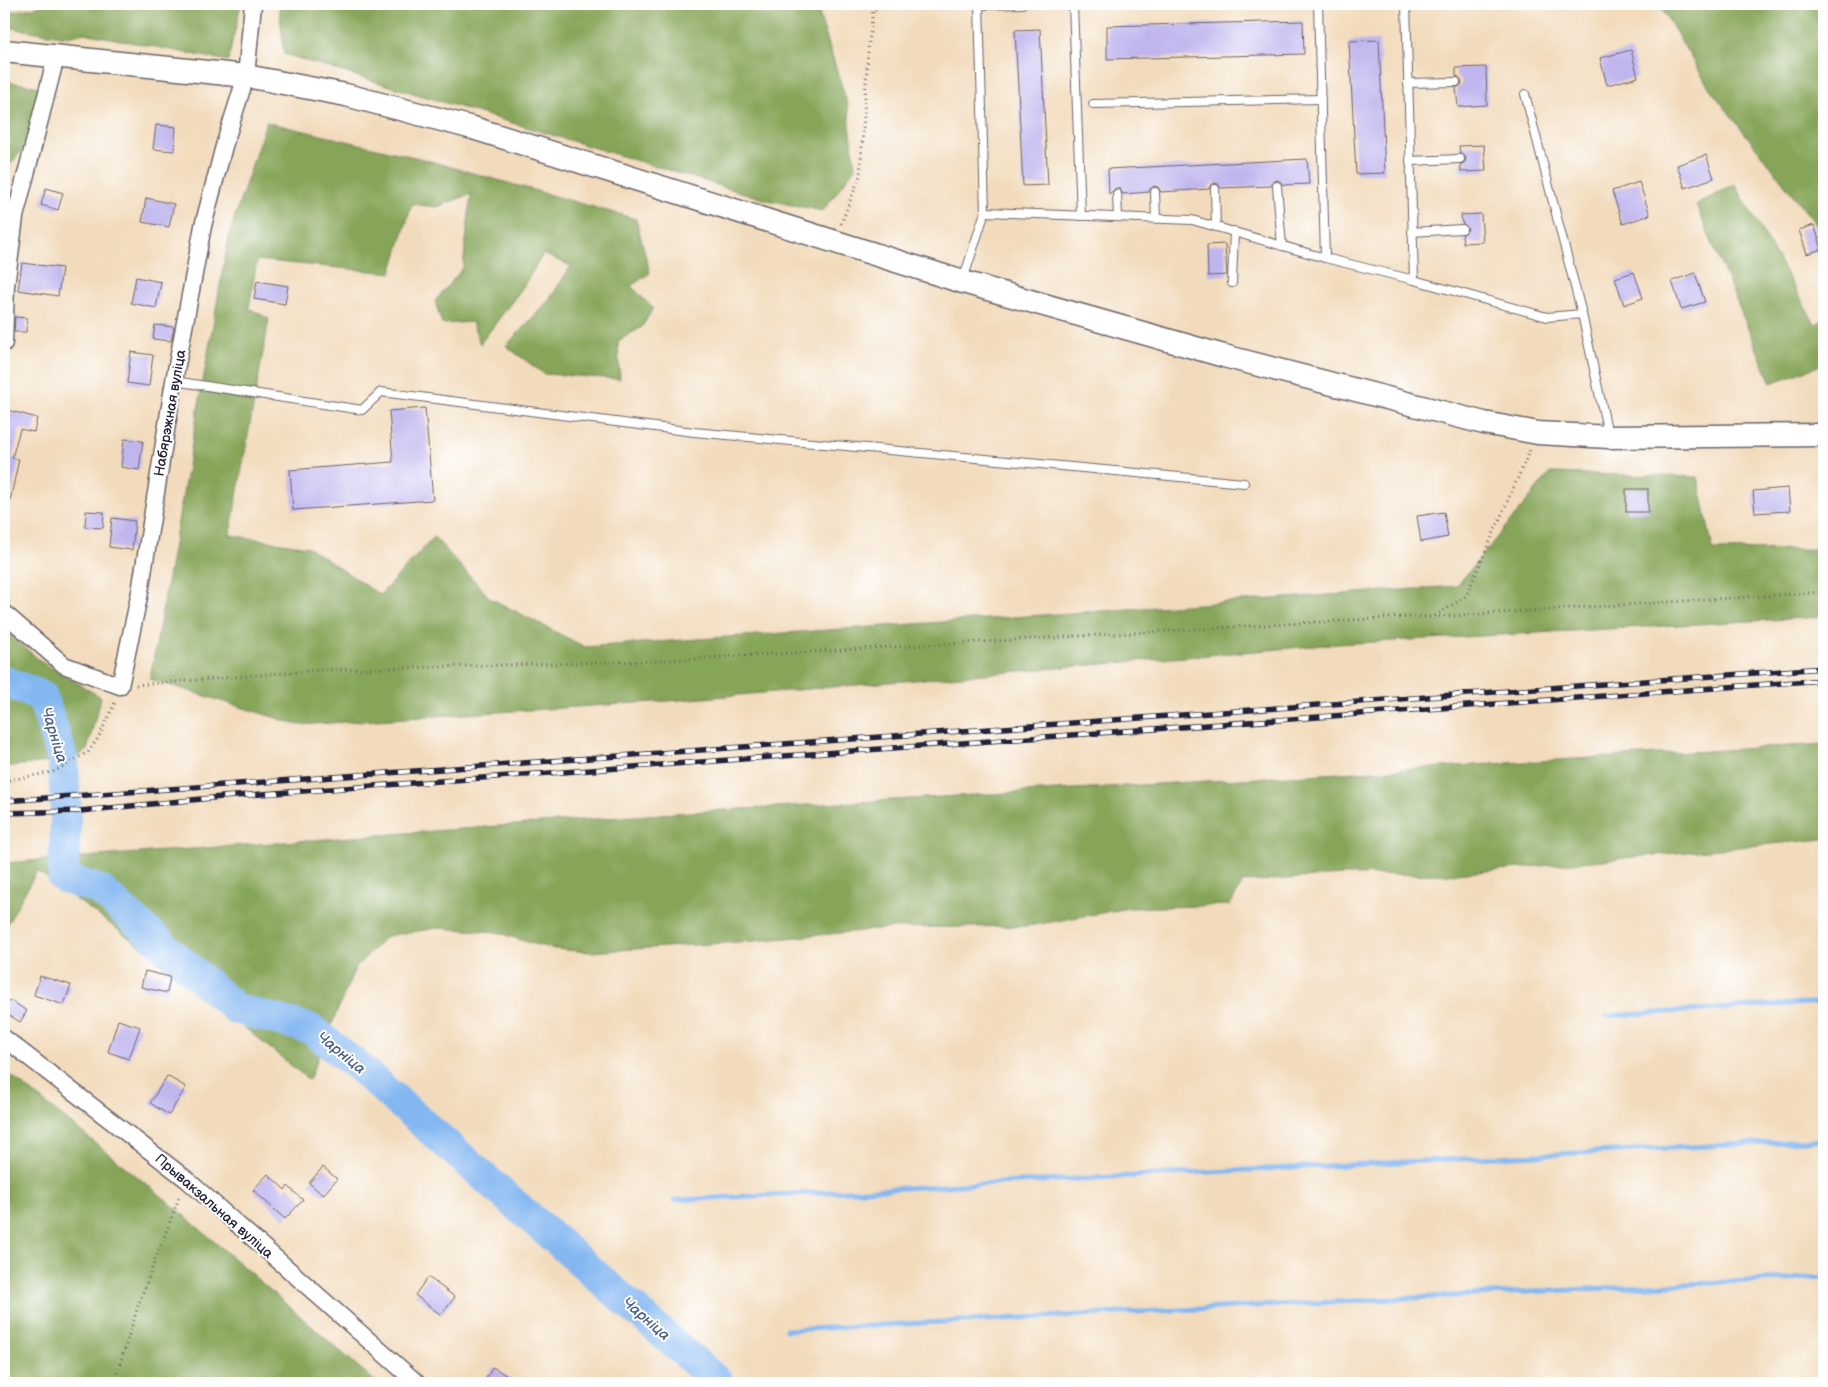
<svg xmlns="http://www.w3.org/2000/svg" width="1828" height="1387" font-family="'Balsamiq Sans',sans-serif">
<style>
.forest{fill:#86a559;stroke:#54644a}
.lines{fill:none;stroke-linecap:round;stroke-linejoin:round}
.stream{stroke:#84b7f1;stroke-width:5}
.river{stroke:#84b7f1;stroke-width:31}
.building{fill:#c0b6ee}
.lane-casing{stroke:#6b6368;stroke-width:10}
.street-casing{stroke:#6b6368;stroke-width:19}
.secondary-casing{stroke:#6b6368;stroke-width:25}
.path{stroke:#6b6368;stroke-width:3;stroke-dasharray:1 4;stroke-linecap:butt}
.lane{stroke:#fff;stroke-width:8}
.street{stroke:#fff;stroke-width:16}
.secondary{stroke:#fff;stroke-width:22}
.rail-casing{stroke:#22223b;stroke-width:5.5}
.rail{stroke:#fff;stroke-width:4;stroke-dasharray:11;stroke-linecap:butt}
.labels{text-anchor:middle;dominant-baseline:central;stroke-width:4;stroke-linejoin:round;paint-order:stroke}
.street-label{font-size:14px;fill:#22223b;stroke:#fff}
.water-label{font-size:15px;font-style:italic;fill:#495e84;stroke:#fff}
</style>
<rect width="100%" height="100%" fill="#fff"/>
<filter id="ink" filterUnits="userSpaceOnUse"><feTurbulence type="fractalNoise" baseFrequency=".02" numOctaves="2"/><feDisplacementMap in="SourceGraphic" scale="10" xChannelSelector="R" yChannelSelector="G"/><feConvolveMatrix kernelMatrix="1 2 1 2 8 2 1 2 1" color-interpolation-filters="sRGB"/></filter>
<filter id="wash" filterUnits="userSpaceOnUse"><feTurbulence type="fractalNoise" baseFrequency=".0096" numOctaves="4" result="noise"/><feDisplacementMap in="SourceGraphic" scale="20" xChannelSelector="R" yChannelSelector="G"/><feGaussianBlur stdDeviation="1.12" result="paint"/><feColorMatrix in="noise" values="0 0 0 0 0 0 0 0 0 0 0 0 0 0 0 0 0 1.4 0 .05"/><feComposite in="paint" operator="in"/></filter>
<g filter="url(#wash)">
<rect width="100%" height="100%" fill="#f2dbbc"/>
<g class="forest">
<path d="M51,4H241L228,61L84,33L68,37L4,27V12H11Z"/>
<path d="M279,4H816L848,106L855,168L823,211L767,200L284,54Z"/>
<path d="M1659,4H1824V235L1708,86Z"/>
<path d="M4,81L41,87L28,143L4,172Z"/>
<path d="M266,122L419,158L636,219L650,273L631,286L653,308L642,327L618,341L620,379L544,374L506,346L549,300L571,266L543,254L523,287L480,344L472,322L442,324L435,301L463,268L471,194L437,207L412,204L391,273L257,260L249,308L269,319L230,535L308,547L380,595L434,537L490,598L585,647L1457,586L1550,473L1698,477L1713,550L1824,549V617L1337,644L668,701L299,725L150,679L229,235Z"/>
<path d="M1735,184L1815,324L1824,320V364L1771,383L1696,205Z"/>
<path d="M4,630L43,663L101,697L87,750L75,759L4,767Z"/>
<path d="M1824,744V839L1456,874L1341,875L1243,882L1230,905L1129,908L1028,926L893,928L754,941L590,952L555,949L530,943L497,932L438,928L387,936L355,968L309,1080L175,971L37,871L4,930V863L675,813Z"/>
<path d="M4,1070L164,1198L377,1383H4Z"/>
</g>
<g class="lines">
<g class="stream">
<path d="M1607,1016L1824,1002"/>
<path d="M675,1200L1824,1140"/>
<path d="M786,1330L1824,1277"/>
</g>
<path class="river" d="M4,681L42,696L63,760L66,810L63,878L100,890L236,1009L311,1029L355,1064L719,1383"/>
</g>
<g id="blocks">
<g class="building">
<path d="M1303,21L1304,54L1107,59V26Z"/>
<path d="M1040,29L1048,185L1023,186L1015,30Z"/>
<path d="M1379,40L1385,173L1356,174L1349,41Z"/>
<path d="M1631,50L1638,77L1607,85L1600,58Z"/>
<path d="M1486,67L1487,105L1458,107L1456,88L1461,85L1462,81L1459,77L1456,76V68Z"/>
<path d="M156,125L176,127L174,151L153,149Z"/>
<path d="M1484,145L1486,171L1461,172L1460,165L1465,162L1466,158L1463,154L1460,153L1459,146Z"/>
<path d="M1706,155L1714,178L1685,188L1677,165Z"/>
<path d="M1307,159L1309,184L1283,185L1281,182L1277,180L1273,182L1271,186L1221,188L1218,184L1214,183L1210,186L1209,189L1161,192L1158,187L1154,186L1150,189L1149,192L1123,194L1120,189L1116,188L1109,194L1108,169Z"/>
<path d="M1639,182L1650,215L1623,224L1612,191Z"/>
<path d="M46,188L63,193L58,210L41,205Z"/>
<path d="M146,198L174,204L169,227L142,222Z"/>
<path d="M1481,214L1483,242L1463,243L1462,235L1465,233L1468,229L1466,226L1462,223L1461,215Z"/>
<path d="M1814,225L1822,249L1807,254L1799,230Z"/>
<path d="M1225,244L1227,275L1208,276L1207,245Z"/>
<path d="M22,263L62,268L58,296L18,290Z"/>
<path d="M1634,272L1643,298L1624,305L1615,278Z"/>
<path d="M1695,273L1705,302L1681,309L1672,281Z"/>
<path d="M136,277L161,282L156,308L131,303Z"/>
<path d="M257,281L288,286L285,304L254,299Z"/>
<path d="M15,317L27,318L26,332H14Z"/>
<path d="M155,325L174,327L171,341L153,339Z"/>
<path d="M131,352L153,355L149,386L127,383Z"/>
<path d="M425,408L433,500L293,510L290,470L393,462L389,411Z"/>
<path d="M4,409L37,418L34,432L20,429L12,458L19,459L10,501L4,500Z"/>
<path d="M124,439L143,441L139,470L121,467Z"/>
<path d="M1788,488L1790,511L1755,513L1753,491Z"/>
<rect x="1626" y="489" width="22" height="23"/>
<path d="M86,511L104,512L103,528L85,527Z"/>
<path d="M1444,512L1448,537L1421,542L1417,516Z"/>
<path d="M112,518L135,521L132,550L109,547Z"/>
<path d="M145,971L170,977L167,993L141,987Z"/>
<path d="M40,976L71,985L64,1005L34,995Z"/>
<path d="M10,1000L27,1011L20,1022L4,1012Z"/>
<path d="M118,1020L140,1027L129,1059L108,1052Z"/>
<path d="M167,1076L186,1087L169,1115L150,1103Z"/>
<path d="M323,1167L337,1179L323,1195L309,1183Z"/>
<path d="M268,1174L285,1190L288,1186L303,1200L285,1219L253,1190Z"/>
<path d="M428,1277L455,1297L441,1315L415,1295Z"/>
<path d="M493,1367L518,1383H483Z"/>
</g>
</g>
</g>
<g filter="url(#ink)">
<use href="#blocks" fill-opacity="0" stroke="#6b6368" stroke-width="1"/>
<g class="lines">
<defs>
<g id="lane">
<path d="M1073,4L1081,216"/>
<path d="M1318,4L1325,258"/>
<path d="M1406,4L1414,280"/>
<path d="M1408,83L1456,82"/>
<path d="M1525,94L1582,314"/>
<path d="M1093,104L1321,99"/>
<path d="M1410,161L1460,159"/>
<path d="M1277,186L1282,246"/>
<path d="M1215,189L1216,227"/>
<path d="M1155,192L1156,219"/>
<path d="M1117,194L1118,217"/>
<path d="M985,212L1192,220L1325,258L1414,280L1547,317L1582,314L1608,434"/>
<path d="M1412,232L1462,229"/>
<path d="M963,280L985,212L979,5L1022,4"/>
<path d="M1232,283L1234,231"/>
<path d="M174,381L362,410L381,392L694,432L1244,483"/>
</g>
<g id="street">
<path d="M4,343L6,286L15,217L56,57"/>
<path d="M4,613L64,665L120,686L140,592L174,381L203,226L224,146L246,76L253,4"/>
<path d="M4,1038L186,1179L417,1383"/>
</g>
<path id="secondary" d="M4,51L246,76L346,95L473,128L963,282L1224,356L1484,423L1538,433L1609,437L1824,435"/>
</defs>
<use href="#lane" class="lane-casing"/>
<use href="#street" class="street-casing"/>
<use href="#secondary" class="secondary-casing"/>
<g class="path">
<path d="M841,224L860,176L868,51L873,10L885,4"/>
<path d="M1435,616L1466,596L1530,450"/>
<path d="M136,685L320,670L655,661L1404,617H1434L1824,592"/>
<path d="M4,781L53,772L88,752L99,737L116,700"/>
<path d="M114,1383L139,1303L180,1195"/>
</g>
<use href="#lane" class="lane"/>
<use href="#street" class="street"/>
<use href="#secondary" class="secondary"/>
<defs>
<g id="rail">
<path d="M4,801L1824,668"/>
<path d="M4,813L80,811L222,797L1824,680"/>
</g>
</defs>
<use href="#rail" class="rail-casing"/>
<use href="#rail" class="rail"/>
</g>
</g>
<g class="labels">
<g class="street-label">
<text transform="translate(170 413) rotate(-80)">Набярэжная вуліца</text>
<text transform="translate(214 1206) rotate(41)">Прывакзальная вуліца</text>
</g>
<g class="water-label">
<text transform="translate(54 735) rotate(73)">Чарніца</text>
<text transform="translate(341 1053) rotate(39)">Чарніца</text>
<text transform="translate(646 1319) rotate(41)">Чарніца</text>
</g>
</g>
<rect width="1828" height="1387" fill="none" stroke="#fff" stroke-width="20"/>
</svg>
